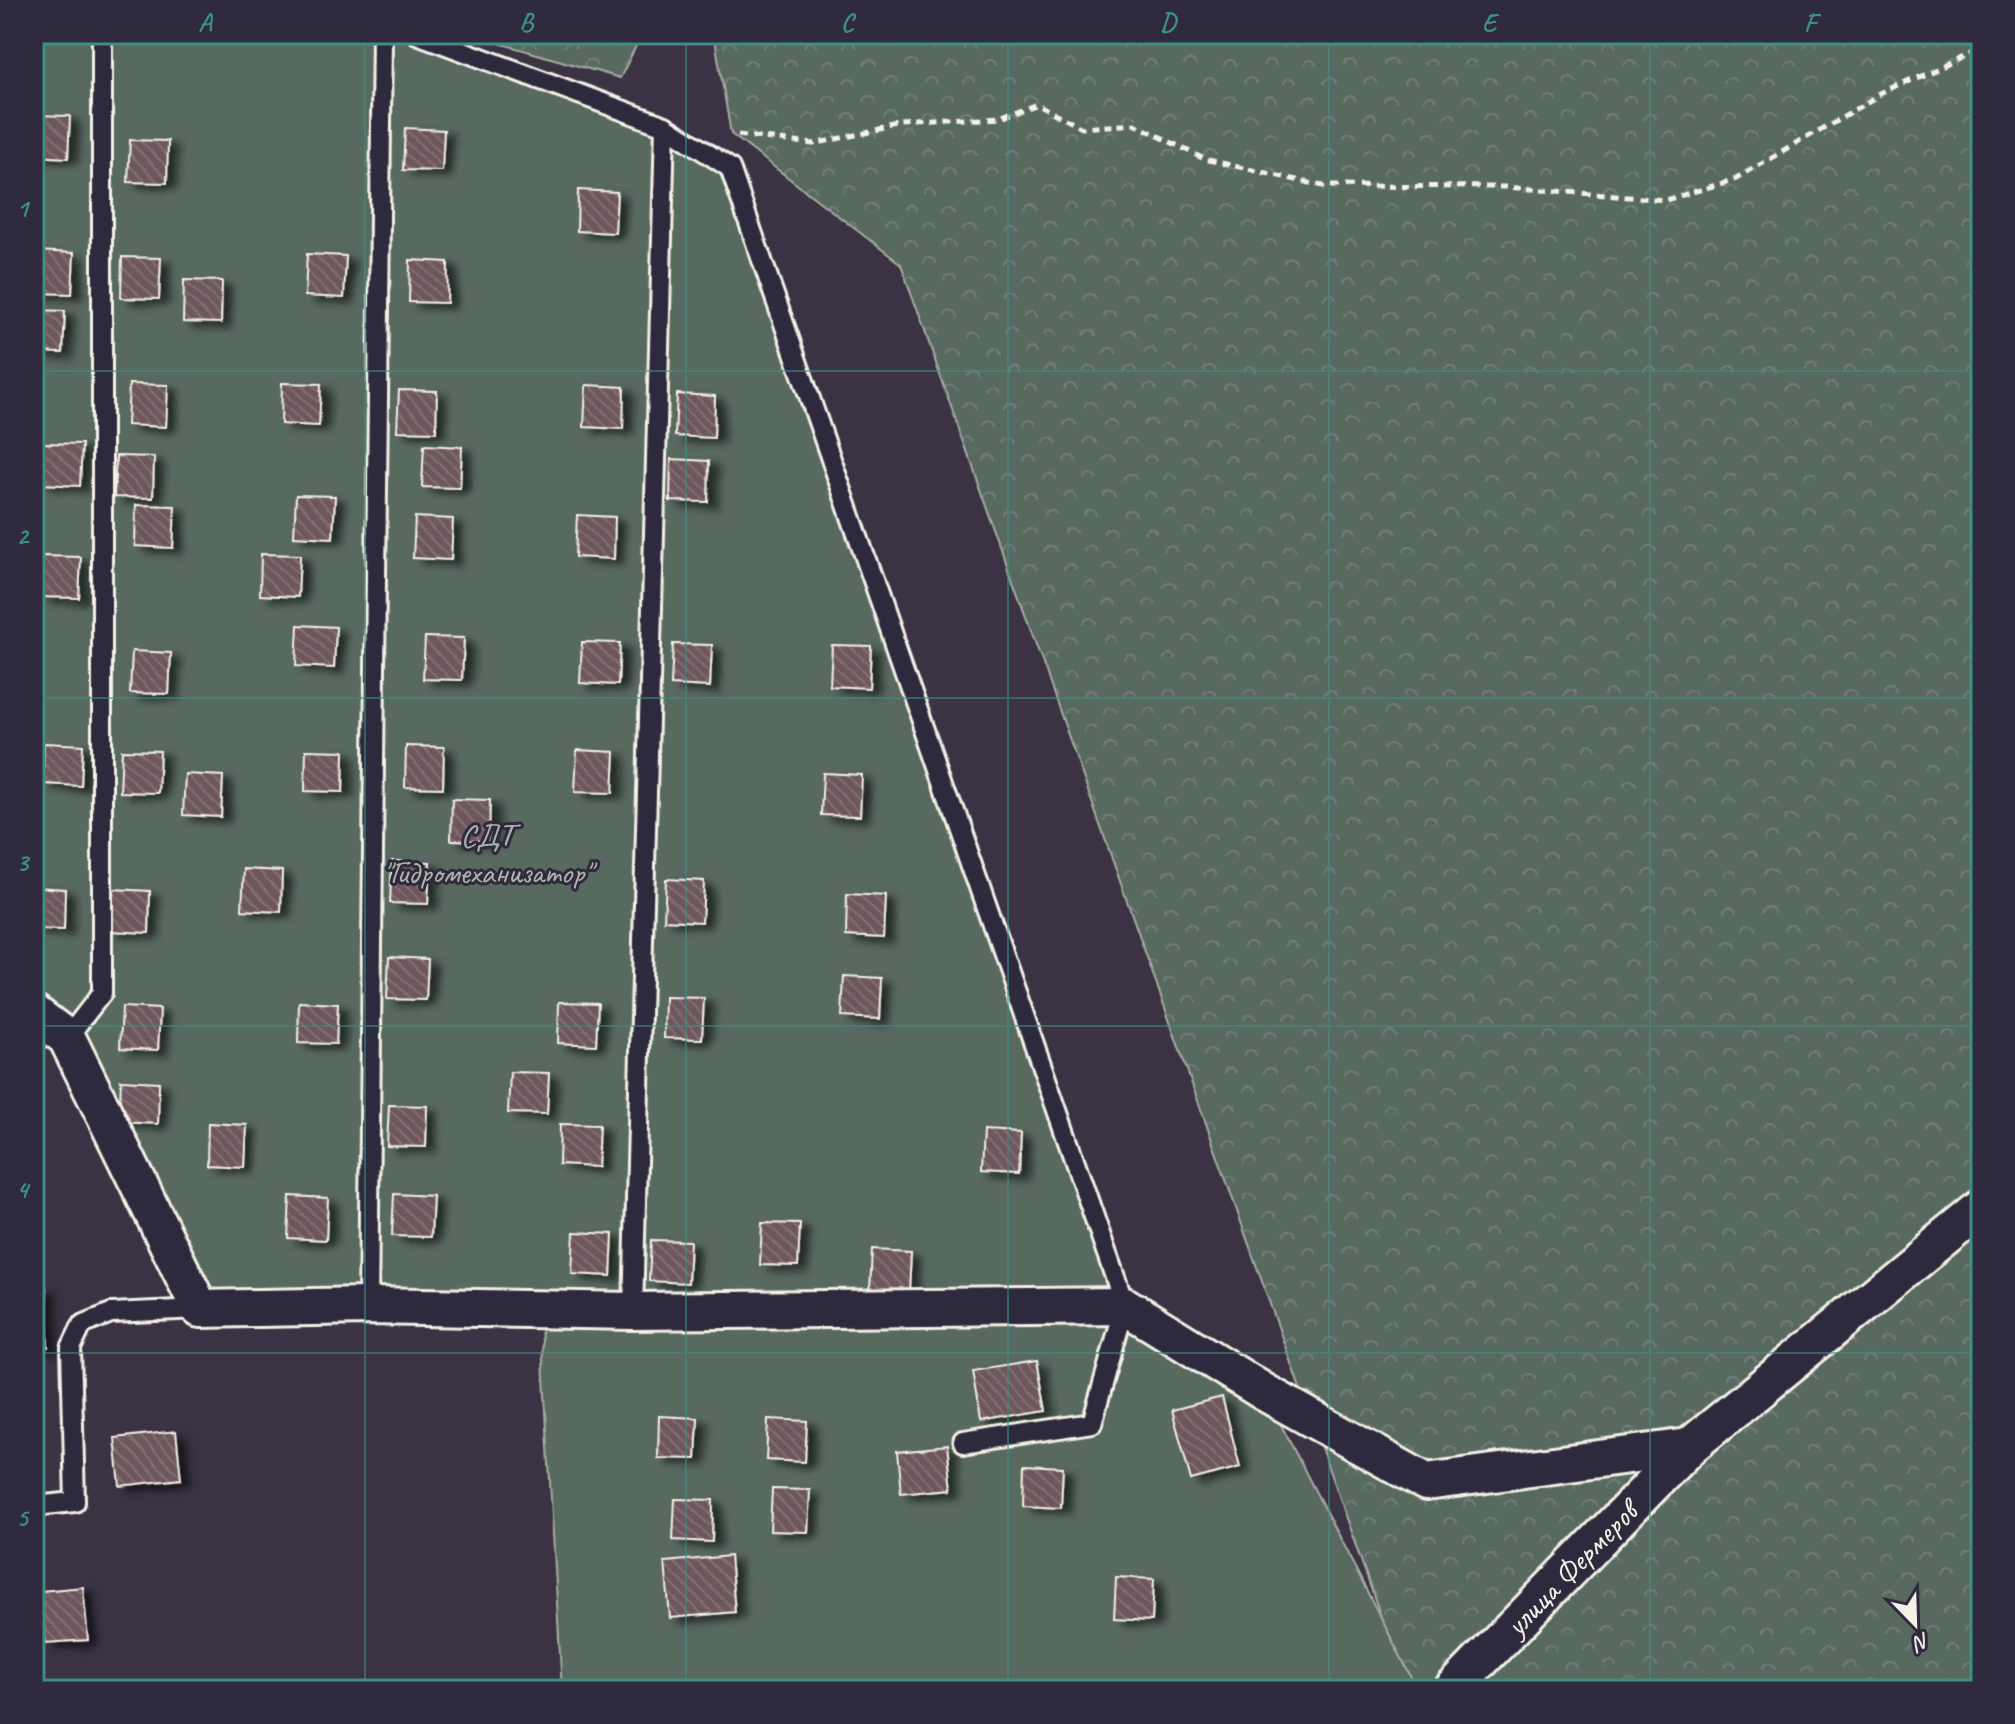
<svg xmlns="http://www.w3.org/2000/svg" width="2015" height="1724" font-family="Caveat,sans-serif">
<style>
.forest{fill:url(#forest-crowns);stroke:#a6ada4;stroke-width:2}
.garden{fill:#596961;stroke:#a6ada4;stroke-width:2}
.building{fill:url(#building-back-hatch);stroke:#f4f1e8;stroke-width:2;filter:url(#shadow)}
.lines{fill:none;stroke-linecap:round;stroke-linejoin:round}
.service-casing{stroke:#f4f1e8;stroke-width:24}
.minor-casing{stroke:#f4f1e8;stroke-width:42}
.path{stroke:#f4f1e8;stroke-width:5;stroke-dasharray:8 6;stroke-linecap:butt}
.service{stroke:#2f2a3d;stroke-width:18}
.minor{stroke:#2f2a3d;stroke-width:36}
.grid{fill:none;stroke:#3d8f86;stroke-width:2;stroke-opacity:0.55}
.labels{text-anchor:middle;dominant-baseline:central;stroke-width:6;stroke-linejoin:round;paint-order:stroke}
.park-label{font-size:32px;fill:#aeb4ab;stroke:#2f2a3d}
.street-label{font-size:32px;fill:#f4f1e8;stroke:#2f2a3d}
.neatline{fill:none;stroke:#3d8f86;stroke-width:3}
.grid-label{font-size:26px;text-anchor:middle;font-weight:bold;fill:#3d8f86}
</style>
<defs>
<pattern id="forest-crowns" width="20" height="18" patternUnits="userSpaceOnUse" patternTransform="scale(2)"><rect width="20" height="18" fill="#596961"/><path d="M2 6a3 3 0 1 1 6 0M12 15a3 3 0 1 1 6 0" fill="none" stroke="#717f78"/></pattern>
<pattern id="building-back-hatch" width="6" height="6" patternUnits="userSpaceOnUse" patternTransform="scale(2)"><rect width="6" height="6" fill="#6d575b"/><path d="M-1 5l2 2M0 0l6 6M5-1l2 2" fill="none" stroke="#827073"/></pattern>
<filter id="shadow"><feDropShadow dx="9" dy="5" stdDeviation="4" flood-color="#0009"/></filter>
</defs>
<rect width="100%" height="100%" fill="#3b3343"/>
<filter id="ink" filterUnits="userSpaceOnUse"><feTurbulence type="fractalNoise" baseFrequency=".0125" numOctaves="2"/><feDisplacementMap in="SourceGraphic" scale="16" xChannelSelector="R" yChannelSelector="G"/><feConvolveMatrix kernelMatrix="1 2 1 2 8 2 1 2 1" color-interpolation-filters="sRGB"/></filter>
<g filter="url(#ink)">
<g class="forest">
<path d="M468,34H642L620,78Z"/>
<path d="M714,34H1981V1690H1407L901,264L731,134Z"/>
</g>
<path class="garden" d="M34,34H417L665,126L730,168L1125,1306L1264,1392L1418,1690H562L540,1308L200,1309L34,1013Z"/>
<g class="building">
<path d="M34,115L70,116L68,158L34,156Z"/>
<path d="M405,128L444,130L442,171L403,170Z"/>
<path d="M130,140L168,141L167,183L128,182Z"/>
<path d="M578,190L617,192L615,233L577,231Z"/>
<path d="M36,251L74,253L72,294L34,293Z"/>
<path d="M307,254L346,256L344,298L305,296Z"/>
<path d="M122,257L161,258L159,299L121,298Z"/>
<path d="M410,260L448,262L447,303L409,302Z"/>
<path d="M184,280L222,281L221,323L183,322Z"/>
<path d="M34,310L65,311L63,353L34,352Z"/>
<path d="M282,383L321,384L319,426L281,424Z"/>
<path d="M129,384L168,385L166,427L127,425Z"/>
<path d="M586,385L624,387L623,429L584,427Z"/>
<path d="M399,390L437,391L436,432L397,431Z"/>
<path d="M677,394L715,396L714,438L675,436Z"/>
<path d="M43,443L82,444L80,486L42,484Z"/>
<path d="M424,445L462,447L460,488L422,487Z"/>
<path d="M116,456L154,457L153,498L114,497Z"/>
<path d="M671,459L709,461L708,502L670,501Z"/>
<path d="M296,495L335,496L333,538L294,536Z"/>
<path d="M136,505L175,506L173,548L135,546Z"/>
<path d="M577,515L615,517L614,559L575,557Z"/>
<path d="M415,517L453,519L451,560L413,558Z"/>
<path d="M261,554L300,555L298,597L260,595Z"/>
<path d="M42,556L81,557L79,598L40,597Z"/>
<path d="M298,625L336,627L334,668L296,666Z"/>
<path d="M425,637L464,638L462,680L423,679Z"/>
<path d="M582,642L620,643L618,685L580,683Z"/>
<path d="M673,644L712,645L710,687L671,685Z"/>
<path d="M832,645L871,646L869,688L830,686Z"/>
<path d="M132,651L171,653L169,694L130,693Z"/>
<path d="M44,743L83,745L81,786L43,784Z"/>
<path d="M406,746L444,747L443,788L405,787Z"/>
<path d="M122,750L160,751L158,793L120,792Z"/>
<path d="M306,750L344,751L343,792L305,791Z"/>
<path d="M577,750L615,752L613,793L575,792Z"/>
<path d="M823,773L862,775L860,816L821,815Z"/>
<path d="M185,774L223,776L221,817L183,815Z"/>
<path d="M452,799L490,800L489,841L451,840Z"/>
<path d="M392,861L430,862L428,904L390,903Z"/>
<path d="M244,869L282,871L281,912L242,910Z"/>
<path d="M666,879L704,881L702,922L664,920Z"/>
<path d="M34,887L65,889L64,930L34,929Z"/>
<path d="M112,889L150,891L149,933L110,931Z"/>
<path d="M847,894L886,896L884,938L846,936Z"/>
<path d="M389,957L428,959L426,1000L387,999Z"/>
<path d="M844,976L882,978L880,1019L842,1017Z"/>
<path d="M665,997L704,998L702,1039L664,1038Z"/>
<path d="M299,1002L338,1004L336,1044L298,1043Z"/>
<path d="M559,1002L598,1003L596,1045L558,1043Z"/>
<path d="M122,1007L160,1009L158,1050L120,1048Z"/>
<path d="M510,1072L549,1073L547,1114L508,1113Z"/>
<path d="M121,1080L159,1082L158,1124L119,1122Z"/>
<path d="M389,1105L427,1106L426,1147L387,1146Z"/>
<path d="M208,1123L247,1125L245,1167L207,1165Z"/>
<path d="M560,1124L599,1125L597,1167L559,1165Z"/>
<path d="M983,1131L1021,1133L1019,1174L981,1172Z"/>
<path d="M394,1194L433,1196L431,1237L392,1236Z"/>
<path d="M290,1196L328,1198L326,1240L288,1238Z"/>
<path d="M762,1223L800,1224L798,1266L760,1265Z"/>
<path d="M574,1232L613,1234L611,1276L572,1274Z"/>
<path d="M651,1240L690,1241L688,1283L649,1281Z"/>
<path d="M872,1249L911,1251L909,1292L870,1291Z"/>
<path d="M46,1287L48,1347H34V1288Z"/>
<path d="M1037,1361L1046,1411L981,1422L973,1371Z"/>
<path d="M1222,1397L1240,1467L1191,1480L1172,1410Z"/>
<path d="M659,1416L698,1418L696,1459L658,1458Z"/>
<path d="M768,1419L807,1421L805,1462L766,1460Z"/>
<path d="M176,1431L181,1479L120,1486L115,1438Z"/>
<path d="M947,1446L952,1489L901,1494L897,1451Z"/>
<path d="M1024,1465L1063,1467L1061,1508L1023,1506Z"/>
<path d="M772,1489L810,1490L808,1532L770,1531Z"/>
<path d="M675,1499L713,1500L712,1542L673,1540Z"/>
<path d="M730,1556L735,1612L670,1618L665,1562Z"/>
<path d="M1116,1577L1154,1579L1152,1621L1114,1619Z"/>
<path d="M83,1587L88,1640L45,1643L41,1591Z"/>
</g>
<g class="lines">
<defs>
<g id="service">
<path d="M417,34L665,126L730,168L1125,1306L1092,1423L963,1443"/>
<path d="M67,1038L102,993V34"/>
<path d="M368,1306L382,34"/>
<path d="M633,1311L665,126"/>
<path d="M34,1506L75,1502L71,1348L82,1325L111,1313L200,1309"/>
</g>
<g id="minor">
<path d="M34,1013L67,1038L200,1309L368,1306L633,1311L1125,1306L1264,1392L1426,1482L1689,1447L1981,1208"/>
<path id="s1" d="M1452,1690L1689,1447"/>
</g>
</defs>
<use href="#service" class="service-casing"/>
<use href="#minor" class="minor-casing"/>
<path class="path" d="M738,135L813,144L903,125L998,119L1037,104L1082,128L1135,124L1204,159L1323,186L1506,187L1666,200L1736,179L1881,94L1981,49"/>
<use href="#service" class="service"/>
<use href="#minor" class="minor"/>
</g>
</g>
<path class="grid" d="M365,34V1690M686,34V1690M1008,34V1690M1329,34V1690M1650,34V1690M34,371H1981M34,698H1981M34,1026H1981M34,1353H1981"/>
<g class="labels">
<g class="park-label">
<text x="487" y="835">СДТ<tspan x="487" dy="37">"Гидромеханизатор"</tspan></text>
</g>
<g class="street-label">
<text stroke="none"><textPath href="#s1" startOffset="170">улица Фермеров</textPath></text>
</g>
</g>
<rect width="2015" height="1724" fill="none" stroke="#2f2a3d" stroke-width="88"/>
<g transform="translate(1915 1624) rotate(157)" stroke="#2f2a3d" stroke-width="6" paint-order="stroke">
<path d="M0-6L14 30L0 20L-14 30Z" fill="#f4f1e8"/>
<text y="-12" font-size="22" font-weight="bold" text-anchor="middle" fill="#f4f1e8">N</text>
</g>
<rect x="44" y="44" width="1927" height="1636" class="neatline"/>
<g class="grid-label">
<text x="205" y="31">A</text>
<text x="526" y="31">B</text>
<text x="847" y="31">C</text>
<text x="1168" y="31">D</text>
<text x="1489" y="31">E</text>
<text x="1810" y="31">F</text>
<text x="22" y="217">1</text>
<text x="22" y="544">2</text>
<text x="22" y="871">3</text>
<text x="22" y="1198">4</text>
<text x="22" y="1526">5</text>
</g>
</svg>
